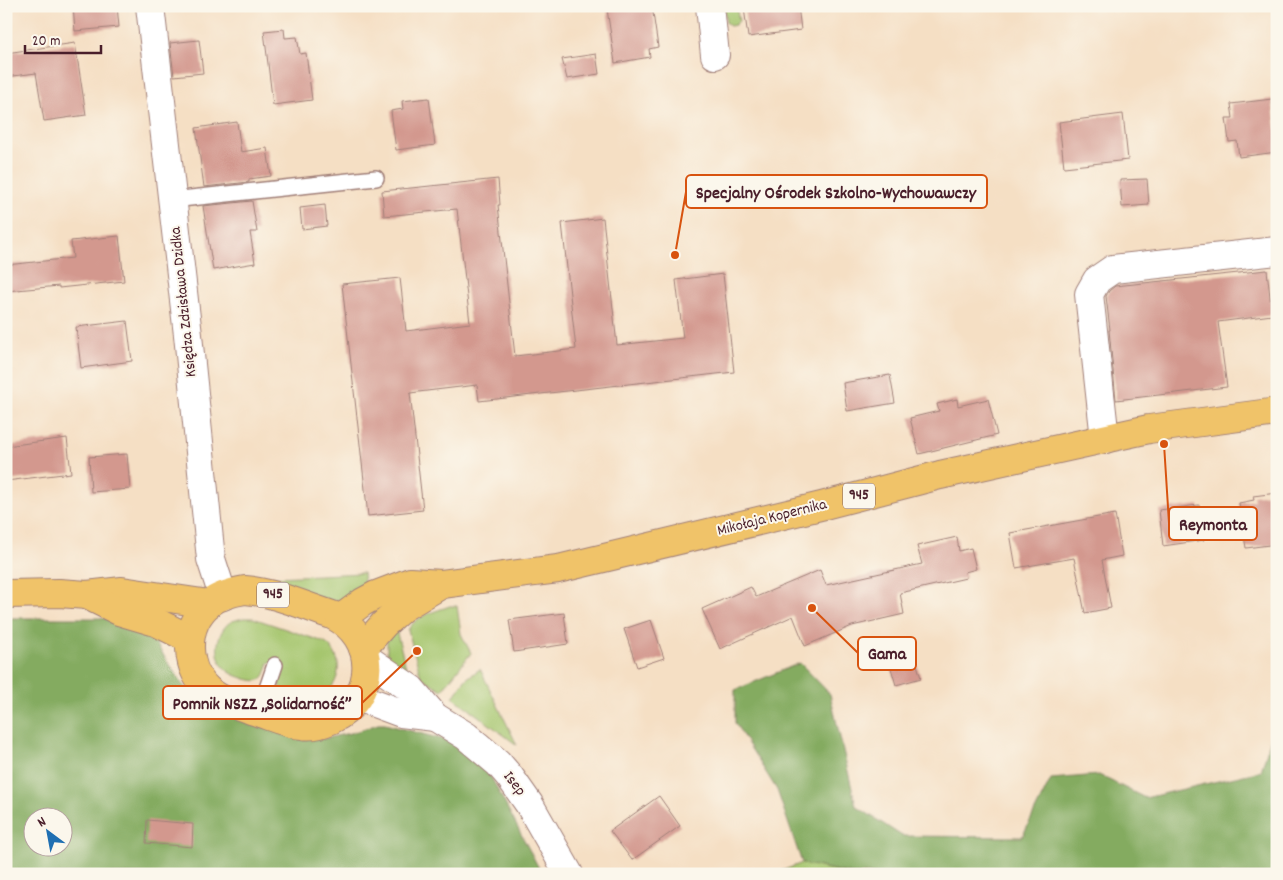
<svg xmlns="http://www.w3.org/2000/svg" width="1283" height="880" font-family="Dekko,sans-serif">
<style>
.green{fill:#a6c66e;stroke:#78724c}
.forest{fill:#84ab61;stroke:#676546;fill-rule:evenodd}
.building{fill:#d3988e}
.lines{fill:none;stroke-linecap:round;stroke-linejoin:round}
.service-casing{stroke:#a07f78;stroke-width:18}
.minor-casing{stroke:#a07f78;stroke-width:30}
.primary-casing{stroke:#a07f78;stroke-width:30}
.service{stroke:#fff;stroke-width:15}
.minor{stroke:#fff;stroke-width:28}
.primary{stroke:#f0c369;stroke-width:28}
.labels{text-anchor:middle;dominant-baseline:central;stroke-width:4;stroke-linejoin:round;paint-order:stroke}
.shield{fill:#fbf7ec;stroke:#7f6065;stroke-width:1}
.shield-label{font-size:15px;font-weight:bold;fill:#4a1f2b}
.street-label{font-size:16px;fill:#4a1f2b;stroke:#fbf7ec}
.leader{fill:none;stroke:#d8530f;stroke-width:2}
.callout-dot{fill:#d8530f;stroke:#fbf7ec;stroke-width:2}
.callout{fill:#fbf7ec;stroke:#d8530f;stroke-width:2}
.callout-label{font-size:18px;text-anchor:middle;font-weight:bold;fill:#4a1f2b}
</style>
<rect width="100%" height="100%" fill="#fbf7ec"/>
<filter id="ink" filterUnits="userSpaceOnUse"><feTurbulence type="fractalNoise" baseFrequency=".02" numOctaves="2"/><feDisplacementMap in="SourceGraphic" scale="10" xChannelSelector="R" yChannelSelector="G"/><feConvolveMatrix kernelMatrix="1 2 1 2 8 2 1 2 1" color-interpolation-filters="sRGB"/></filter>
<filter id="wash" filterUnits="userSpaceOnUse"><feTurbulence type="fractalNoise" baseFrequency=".0096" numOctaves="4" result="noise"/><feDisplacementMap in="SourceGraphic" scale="20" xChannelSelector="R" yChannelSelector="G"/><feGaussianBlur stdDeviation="1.12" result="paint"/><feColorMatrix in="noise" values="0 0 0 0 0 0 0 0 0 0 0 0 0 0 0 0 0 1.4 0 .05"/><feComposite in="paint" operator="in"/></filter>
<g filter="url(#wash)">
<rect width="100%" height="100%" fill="#f5dfc4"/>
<g class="green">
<path d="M724,6H736L739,21L735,25L730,26L726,23Z"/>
<path d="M363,573L365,592C354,597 344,600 332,601L255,578Z"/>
<path d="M450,606H457L461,634L471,653L442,690L421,677L408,630C415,616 436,611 450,606Z"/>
<path d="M244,618H253L318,640C323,642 328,644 331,648C347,666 335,697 311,698C304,699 298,696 292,694C274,689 278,681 283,667L269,662C267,667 266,676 261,679C256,682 251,680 246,679C240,677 233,675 228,671C213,660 215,634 229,623C234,620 239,619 244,618Z"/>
<path d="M396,630L408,675L389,660L387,654V641Z"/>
<path d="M480,669L517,745L453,697L466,679Z"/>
<path d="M802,863L852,874H774Z"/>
</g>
<g class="forest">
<path d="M6,618H101L136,623L154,640L167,661L183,685L196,699L289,734L322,739L355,732L378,724H385L453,742L476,758L491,777L542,874H6ZM32,818H62V848H32Z"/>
<path d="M800,663L830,694L856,806L902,836L1022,837L1051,779L1099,775L1145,798L1261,771L1273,731L1277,732V874H852L802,863L777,790L735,723V690Z"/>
</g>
<g id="blocks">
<g class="building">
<path d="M73,6H117L119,27L75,31Z"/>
<path d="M623,6H652L658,47L649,49L650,57L615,63L607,9Z"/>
<path d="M756,6H798L801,30L748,37L744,8Z"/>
<path d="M284,29L285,38L297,37L300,54L306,53L312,100L273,105L264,31Z"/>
<path d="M199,40L203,73L174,76L170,43Z"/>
<path d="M75,43L86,115L44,121L36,73L6,77V53Z"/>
<path d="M596,54L599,74L567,79L562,59Z"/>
<path d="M429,98L435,145L396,150L391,111L403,109L402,101Z"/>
<path d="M1272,99L1277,135V152L1239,157L1237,141L1229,142L1226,118H1233L1231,104Z"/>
<path d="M1123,114L1128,160L1064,167L1059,122Z"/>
<path d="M237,122L241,152L267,148L271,176L249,179V182L204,187L196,128Z"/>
<path d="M498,179L500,205H498L515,356L576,349L562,223L603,218L617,345L683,338L676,280L723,274L734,372L479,401L477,385L410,393L423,510L368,516L342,284L400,278L406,331L470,323L457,209L384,216L382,191Z"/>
<path d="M1147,179L1149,205L1122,207L1120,180Z"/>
<path d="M252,201L257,232H250L255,263L213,270L203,206Z"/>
<path d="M325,205L327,226L302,229L300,208Z"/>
<path d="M119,236L124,281L59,288V286L6,291V265L73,258L71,241Z"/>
<path d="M1267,270L1272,315L1218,322L1227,387L1116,400L1109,330H1110L1106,296L1109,291L1115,286Z"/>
<path d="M127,321L132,361L81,368L76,327Z"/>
<path d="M890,375L895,403L847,411L843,383Z"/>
<path d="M957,399L958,406L988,399L997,435L919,454L910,418L939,411L937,404Z"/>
<path d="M67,438L71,473L6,481V446Z"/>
<path d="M127,454L130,489L91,492L89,457Z"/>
<path d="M1277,493V544L1246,548L1239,503L1254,500L1253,496Z"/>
<path d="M1199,505L1204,540L1163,546L1159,510Z"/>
<path d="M1115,514L1122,556L1102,560L1111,608L1085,613L1074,558L1016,568L1010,533Z"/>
<path d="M957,537L959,551L971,548L976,569L965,572L966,578L900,593L904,614L852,626L805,646L793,616L720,649L702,609L751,587L756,597L820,570L826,585L922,564L917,546Z"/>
<path d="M564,613L568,644L514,652L509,620Z"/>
<path d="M651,620L664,658L637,667L624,629Z"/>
<path d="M914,655L921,678L896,685L889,661Z"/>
<path d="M659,796L680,826L632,860L610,831Z"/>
<path d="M147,820L193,824L192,847L146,843Z"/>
</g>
</g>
</g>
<g filter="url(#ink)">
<use href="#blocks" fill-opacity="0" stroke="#a07f78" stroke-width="1"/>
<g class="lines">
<defs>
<g id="service">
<path d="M172,200L376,178"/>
<path d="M259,712L275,665"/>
</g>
<g id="minor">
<path d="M150,6L188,335L211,559L223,596"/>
<path d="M710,6L715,55"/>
<path d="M1105,439L1089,294L1097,280L1113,269L1277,251"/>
<path d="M366,658L411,689L435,717L466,736L498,763L510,777L529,804L569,874"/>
<path d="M358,697L401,713L435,717"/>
</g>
<g id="primary">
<path d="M245,590C273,592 305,606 332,615C378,637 378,698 331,720C322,724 312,727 302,725C286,724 270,716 254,711C241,706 224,702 212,693C184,672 182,626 210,603C220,595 233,592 245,590Z"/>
<path d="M6,594L59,593L87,595L122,591L209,604"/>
<path d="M87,595L119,611L156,622L190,639"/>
<path d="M340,619L363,602L376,595L410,582L442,584L558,569L821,506L940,475L1149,429L1277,412"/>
<path d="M363,648L384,624L402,608L442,584"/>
</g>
</defs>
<use href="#service" class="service-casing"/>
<use href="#minor" class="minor-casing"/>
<use href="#primary" class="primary-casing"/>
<use href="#service" class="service"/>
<use href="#minor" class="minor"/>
<use href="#primary" class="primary"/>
</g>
</g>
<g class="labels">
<g class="shield">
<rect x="843" y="483.5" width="32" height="25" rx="4"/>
<rect x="257" y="582.5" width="32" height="25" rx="4"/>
</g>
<g class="shield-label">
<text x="859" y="496">945</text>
<text x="273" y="595">945</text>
</g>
<g class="street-label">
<text transform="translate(184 302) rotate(-96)">Księdza Zdzisława Dzidka</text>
<text transform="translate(772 518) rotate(-14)">Mikołaja Kopernika</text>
<text transform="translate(514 784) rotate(52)">Isep</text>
</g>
</g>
<path class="leader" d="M675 255L686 192M1164 444L1169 523M812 608L858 653M417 651L362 703"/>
<g class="callout-dot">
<circle cx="675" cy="255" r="5"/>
<circle cx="1164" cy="444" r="5"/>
<circle cx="812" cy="608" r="5"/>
<circle cx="417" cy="651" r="5"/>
</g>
<g class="callout">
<rect x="686" y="175" width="301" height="33" rx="5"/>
<rect x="1169" y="507" width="88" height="33" rx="5"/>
<rect x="858" y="637" width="58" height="33" rx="5"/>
<rect x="163" y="686" width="199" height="33" rx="5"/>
</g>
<g class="callout-label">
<text x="836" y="198">Specjalny Ośrodek Szkolno-Wychowawczy</text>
<text x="1213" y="530">Reymonta</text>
<text x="887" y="659">Gama</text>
<text x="262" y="709">Pomnik NSZZ „Solidarność”</text>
</g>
<rect width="1283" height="880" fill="none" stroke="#fbf7ec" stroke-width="25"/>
<g transform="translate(48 832) rotate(328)"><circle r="24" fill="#fbf7ec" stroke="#b4a19f"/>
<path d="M0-4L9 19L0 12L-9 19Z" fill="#1f6fb2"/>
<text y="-8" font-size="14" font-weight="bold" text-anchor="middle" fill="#4a1f2b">N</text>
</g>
<path d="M25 45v8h76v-8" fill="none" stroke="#4a1f2b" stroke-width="2.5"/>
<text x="32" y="45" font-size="15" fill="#4a1f2b" stroke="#fbf7ec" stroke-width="4" paint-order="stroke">20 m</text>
</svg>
